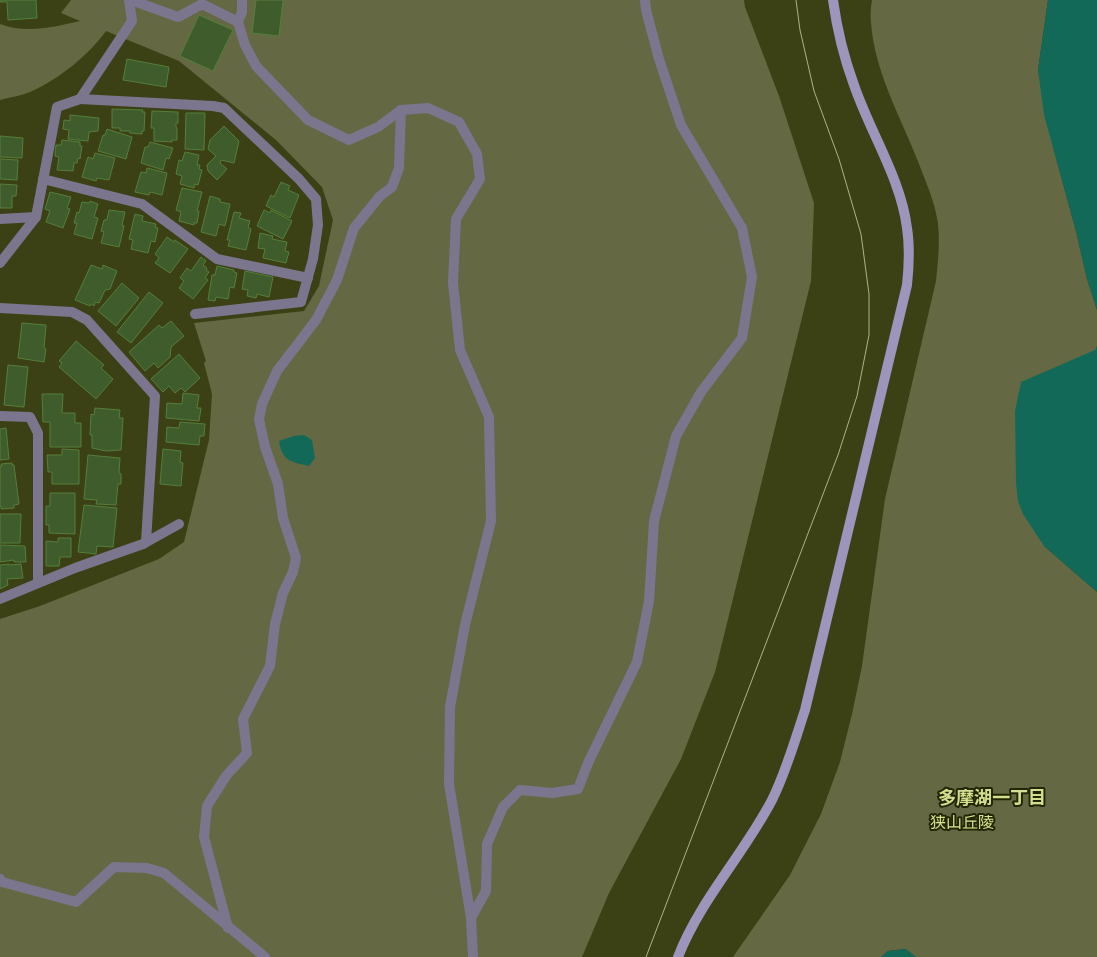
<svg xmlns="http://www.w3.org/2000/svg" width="1097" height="957" font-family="'Exo 2','Noto Sans JP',sans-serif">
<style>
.green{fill:#646943}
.water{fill:#136958}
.building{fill:#3f5d2c;stroke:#557e3b}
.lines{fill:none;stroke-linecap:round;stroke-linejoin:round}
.lane{stroke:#7b768e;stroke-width:10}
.street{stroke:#7b768e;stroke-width:10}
.secondary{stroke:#9d95bb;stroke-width:10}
.tram{stroke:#adb289;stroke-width:1}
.labels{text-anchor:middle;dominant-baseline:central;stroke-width:4;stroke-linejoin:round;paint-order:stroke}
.park-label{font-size:16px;fill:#d7e28a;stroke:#232604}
.neighbourhood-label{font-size:18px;font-weight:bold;fill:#d5e08d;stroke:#232604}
</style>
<rect width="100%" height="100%" fill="#3c4015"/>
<g class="green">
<path d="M71,0H744L745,7L779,96L814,203L811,281L715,672L681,759L609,893L582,957H0V619L40,606L159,559L184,542L209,440L212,394L204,363L206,361L194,323L304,311L319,286L333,220L322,187L276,140L179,61L106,31C88,56 59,79 30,92C21,96 10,97 0,100V24C26,34 54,27 80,21L61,13Z"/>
<path d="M872,0H1048L1038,70L1053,147L1076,231L1087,279L1097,310V346L1044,546L1097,592V957H916L905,949L888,951L881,957H733L790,875L821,814L840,762L852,714L862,666L885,499L936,281C938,262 940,243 938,224C936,208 930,192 924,177C906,126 875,77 871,23C870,15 871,7 872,0Z"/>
</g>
<g class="water">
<path d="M1048,0H1097V318V310L1087,279L1076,231L1044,115L1038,70Z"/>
<path d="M1097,346V592L1044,546L1023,514L1018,501L1016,483L1015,411L1021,382L1095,350Z"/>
<path d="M304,435L312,440L315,458L309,466C291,462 282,461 279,441L294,436Z"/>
<path d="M906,949L916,957H881L888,951Z"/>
</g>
<g class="building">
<path d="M0,0H36L37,18L8,20L7,2H0Z"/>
<path d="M256,0H283L279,36L252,33Z"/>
<path d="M199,15L233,30L213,71L180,56Z"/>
<path d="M127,59L169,67L166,87L123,80Z"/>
<path d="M112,109L143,110L142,112H145L144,131H142V134L130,133V131H120V128H112Z"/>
<path d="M152,111L178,112V123H176V127L177,128V140H172V142L154,141V128H151Z"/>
<path d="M186,113H205L204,150L185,149Z"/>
<path d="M70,115L99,118L98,131L89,132L88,141L68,139L69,130L63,129L64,120L70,121Z"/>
<path d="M224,126L239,141L234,163L221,160L220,163L227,169L217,180L208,171L207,165L216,156L208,149L210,140Z"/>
<path d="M107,129L132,137L126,159L98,151L103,135H105Z"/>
<path d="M0,136L23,138L22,158L0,157Z"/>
<path d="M62,140L80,142V146H82L80,159L78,158L77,163H74L73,171L57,170L59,157L55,156L56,145H61Z"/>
<path d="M150,142L173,148L169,159L166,158L163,170L141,163L145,147H148Z"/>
<path d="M185,152L199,155L197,165H200L199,169L202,170L198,185L195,184L194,188L180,184L182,176L176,174L179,160L182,161Z"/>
<path d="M95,153L115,158L109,180L97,178L96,181L82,177L88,157L93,159Z"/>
<path d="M0,159L18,160L17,180L0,179Z"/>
<path d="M147,168L167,173L162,195L150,192L149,195L135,192L141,172L146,173Z"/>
<path d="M281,182L290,186L288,190L299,195L290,218L266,206L271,195L274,197Z"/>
<path d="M0,184L17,185L16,196H12V208H0Z"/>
<path d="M182,188L202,192L197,211H199L197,223H194V225L179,221L181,212L176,210Z"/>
<path d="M50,192L71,197L67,208L70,209L63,228L46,222L50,211L45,209Z"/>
<path d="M210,196L220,199V202L230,204L225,226L219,224L216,236L201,232Z"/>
<path d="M90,201L98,204L94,217L98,218L92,239L74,234L77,223H74L77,212L79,213L82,202L89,203Z"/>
<path d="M109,210L125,212L122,225L124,226L119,247L101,243L104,232L101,231L104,220H107Z"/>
<path d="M264,210L270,213L271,210L292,221L283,239L257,226Z"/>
<path d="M234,212L241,213L239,218L250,221L248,227L251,229L246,250L228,246L230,240H227Z"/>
<path d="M135,214L143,216L142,221L156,224L155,227L158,228L155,242L151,241L148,253L131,249L133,240L129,239Z"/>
<path d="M260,233L273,236L272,239L287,242L285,251L289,252L286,263L263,258L265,249L258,248Z"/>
<path d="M167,237L174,242L175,240L188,249L170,273L155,263L159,258L155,254Z"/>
<path d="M201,257L206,261L203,265L207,268L206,270L209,272L205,278L208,280L193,299L179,288L184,281L180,278L187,268L191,271Z"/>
<path d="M91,265L102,269L103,265L117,271L110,289L105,290L99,303L95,302L94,306L91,304L90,306L75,300Z"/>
<path d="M217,266L234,270V272L237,273L234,288L230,287L228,299L216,297L215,301L208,300L212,275H215Z"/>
<path d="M245,271L273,277L269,297L257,294L256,298L247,296L248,290L242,289Z"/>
<path d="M122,283L139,298L116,326L98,311Z"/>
<path d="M149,292L163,303L131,343L117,332Z"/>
<path d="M171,321L184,336L171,347L170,357L158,368L154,363L145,371L129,352L159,325L162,328Z"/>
<path d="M22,323L46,325L44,348L46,349L44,362L18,358Z"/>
<path d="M76,341L104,365L101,368L113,379L96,399L59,367L62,363L59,361Z"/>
<path d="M179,354L200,378L185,392L181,388L175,393L169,386L163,392L151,379Z"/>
<path d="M8,365L28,367L24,407L4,405Z"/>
<path d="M183,393L199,395L197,408H201L199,421L166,418L167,403L182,404Z"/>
<path d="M42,394H63L62,413H75V423H81V447H50V422H43Z"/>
<path d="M95,408L120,410L119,418H123L121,450L106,451L92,448V435H90L91,414L94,415Z"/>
<path d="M180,422L205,424L204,436H200L199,445L166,442L167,427L179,428Z"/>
<path d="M6,428L9,459L0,460V429Z"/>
<path d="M62,449L79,450V484H52V472H48L47,455H62Z"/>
<path d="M163,449L181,451L180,462L183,463L181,486L160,484Z"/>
<path d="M88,455L120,458L119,473L121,474V484H118L116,505L96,504L97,500L84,499Z"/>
<path d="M12,463V465H14L19,504L14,505V508L1,509V506H0V466H2L1,464Z"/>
<path d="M50,493H75V534L49,533V525H46V506H50Z"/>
<path d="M84,505L117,508L113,547L97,546L96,554L78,552Z"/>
<path d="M0,514H21L20,543H0Z"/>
<path d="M58,538H71V557H60L59,566H46V541L58,542Z"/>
<path d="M0,545L25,546L26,562H14V560L0,562Z"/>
<path d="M9,564V565L21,564L23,578L7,579L8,585L0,589V565Z"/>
</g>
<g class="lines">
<g class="lane">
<path d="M131,0L178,17L202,4L238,22L245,45L256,66L308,120L349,140L378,127L401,110L428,108L459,122L477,154L480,179L456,219L453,283L460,350L489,417L491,521L465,625L450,707L449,784L471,918L473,957"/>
<path d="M238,22L242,12V0"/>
<path d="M0,879L2,882L76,902L114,867L147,868L164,873L265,957"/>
<path d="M471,918L486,891L487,844L503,807L520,790L552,793L578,789L588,763L637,662L649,601L654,521L676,436L701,392L742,338L752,277L742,228L681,125L659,59L646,10L645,0"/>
<path d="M228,928L204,837L207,806L226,776L247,753L243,719L270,666L275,624L283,593L293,572L296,558L283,518L278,484L265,447L259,419L262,404L277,371L316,320L337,280L354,228L380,196L392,187L399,168L401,110"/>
</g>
<g class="street">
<path d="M80,99L213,106L224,108L299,179L316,199L318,225L313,259L301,302L195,314"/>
<path d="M43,179L142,204L217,259L308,278"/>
<path d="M0,219L36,217"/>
<path d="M0,263L36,217L57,107L80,99L132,21L129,0"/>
<path d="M0,308L72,312L87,320L155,396L146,542L143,544L75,568L0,599"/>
<path d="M0,416L30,417L38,433V583"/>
<path d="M143,544L179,524"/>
</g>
<path class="secondary" d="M678,957C700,900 744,854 772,800C786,772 795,740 805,710L907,285C909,266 910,247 907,228C901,179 870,132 854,85C844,58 837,29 833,0"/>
<path class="tram" d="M646,957L838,455L857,396L869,335V294L861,234L839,159L814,91L800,30L796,0"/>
</g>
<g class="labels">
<g class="park-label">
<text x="962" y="821">狭山丘陵</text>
</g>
<g class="neighbourhood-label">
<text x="992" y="797">多摩湖一丁目</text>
</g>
</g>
</svg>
